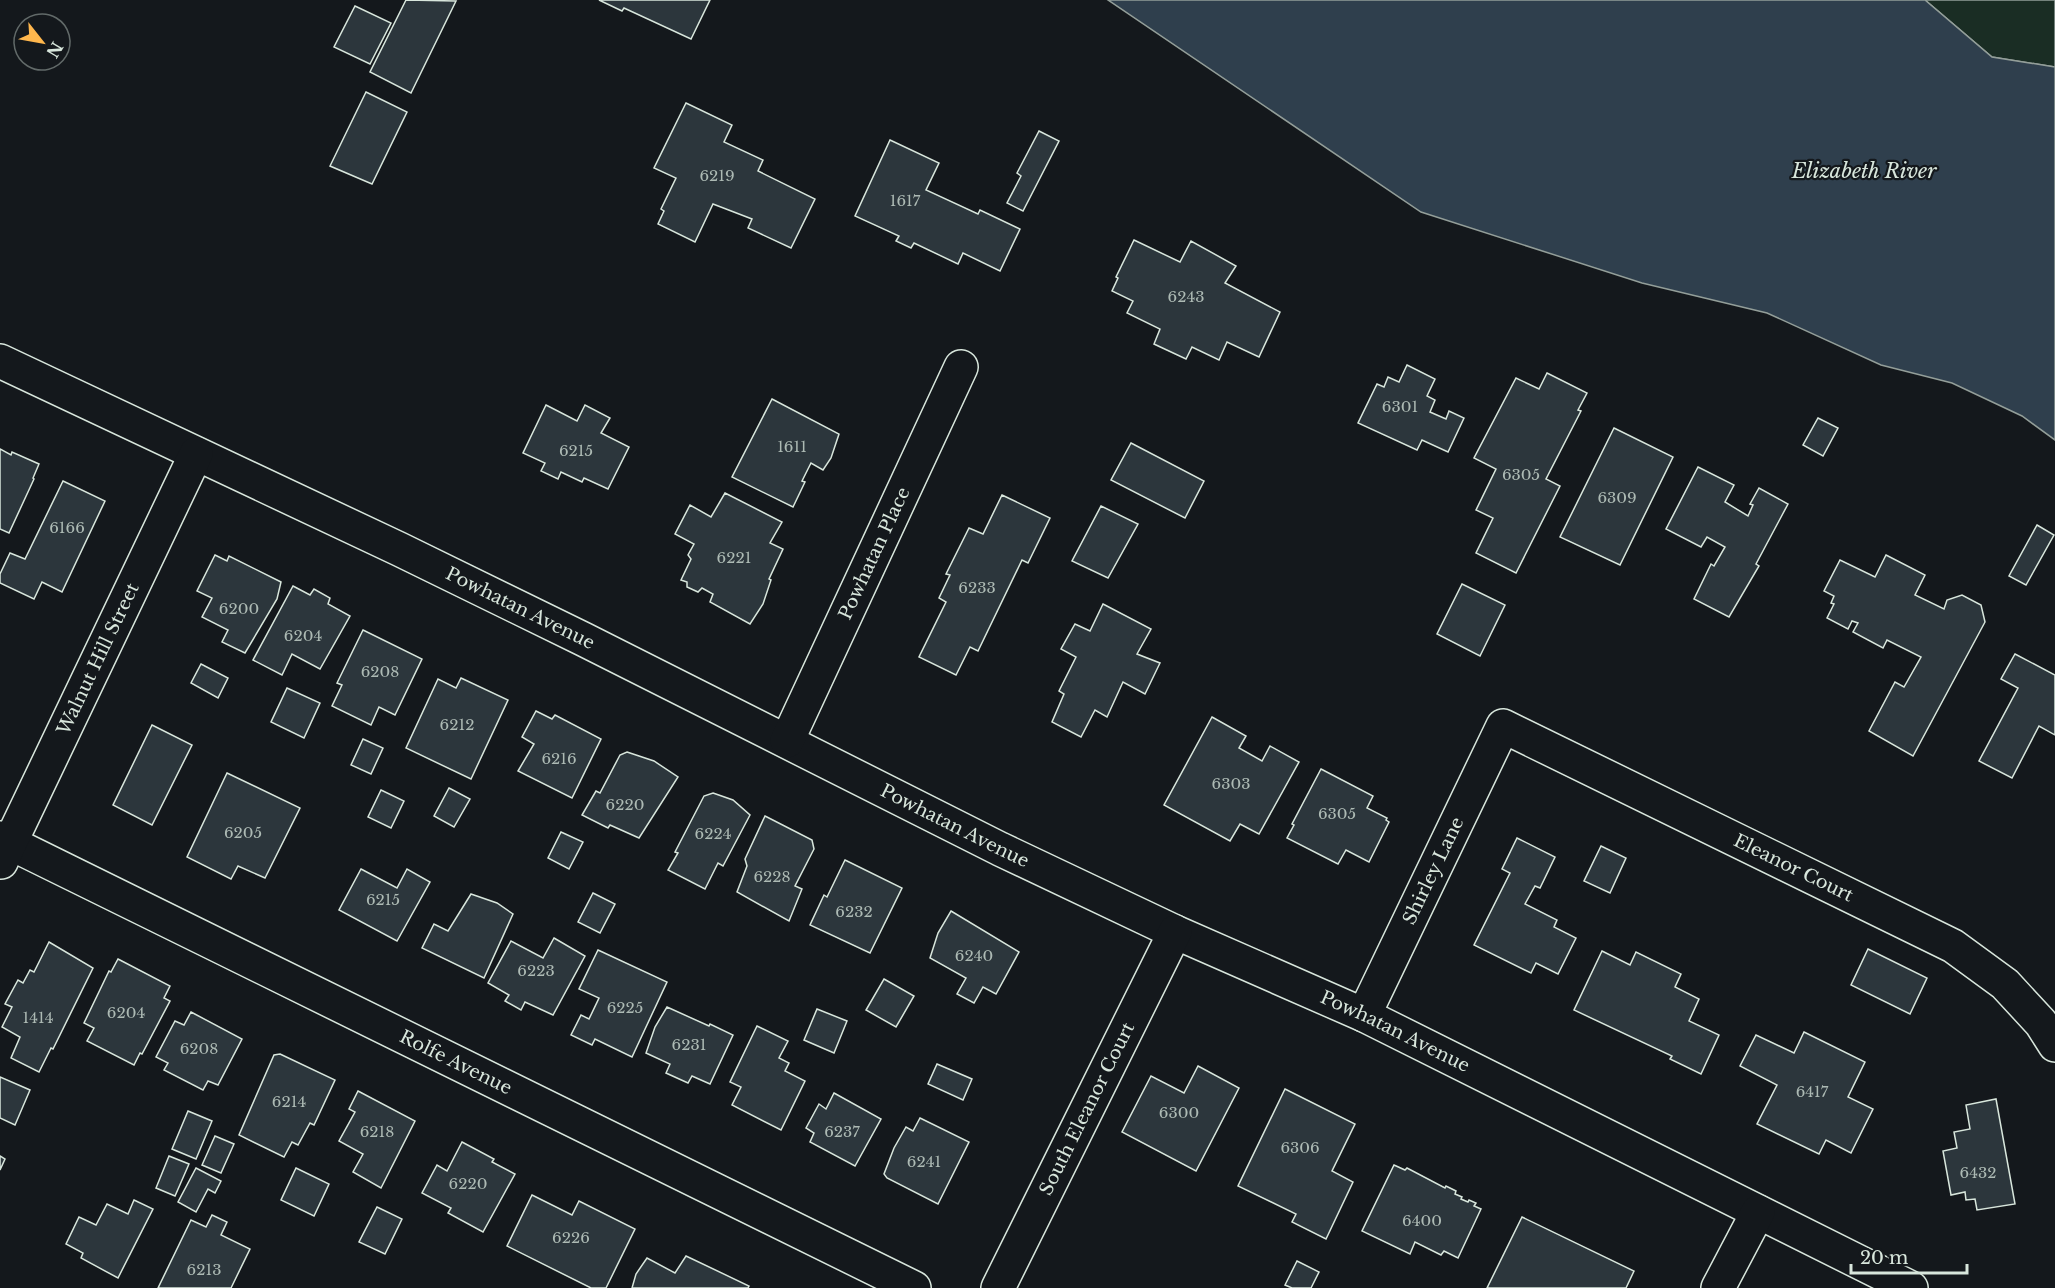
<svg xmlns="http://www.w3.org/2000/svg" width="2055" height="1288" font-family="'Libre Baskerville',serif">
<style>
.green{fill:#1a2d24;stroke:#939e99;stroke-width:1.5}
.water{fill:#2f3f4d;stroke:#939e99;stroke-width:1.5}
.building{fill:#2c363c;stroke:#d8e6dc;stroke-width:1.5}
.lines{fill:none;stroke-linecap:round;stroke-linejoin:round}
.minor-casing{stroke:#d8e6dc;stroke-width:36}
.minor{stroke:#14181c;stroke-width:33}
.labels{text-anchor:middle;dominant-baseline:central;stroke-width:4.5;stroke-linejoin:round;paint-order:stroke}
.number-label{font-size:15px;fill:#adbab4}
.street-label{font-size:18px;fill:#d8e6dc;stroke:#14181c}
.water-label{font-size:20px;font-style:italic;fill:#d8e6dc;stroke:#14181c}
</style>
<rect width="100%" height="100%" fill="#14181c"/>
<path class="green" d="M1925,0H2055V67L1992,57Z"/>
<path class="water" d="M1108,0H1925L1992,57L2055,67V440L2022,416L1952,383L1881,365L1767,313L1642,283L1421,212Z"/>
<g class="building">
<path d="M406,0L456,1L411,93L370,72Z"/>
<path d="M599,0H710L691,39L624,8L622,11Z"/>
<path d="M355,6L391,23L370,64L334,47Z"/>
<path d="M366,92L407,112L372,184L330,166Z"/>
<path d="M686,103L732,125L724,142L763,160L758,171L815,199L791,248L748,228L752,219L713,204L695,242L658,224L664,211L661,209L676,178L654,168Z"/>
<path d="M1039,131L1059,141L1023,211L1007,203L1021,176L1017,173Z"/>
<path d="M890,140L939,163L926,190L978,214L980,210L1020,229L1000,271L963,253L958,264L914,243L911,248L896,241L899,236L855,216Z"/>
<path d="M1134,240L1180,262L1191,241L1236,266L1225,283L1280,312L1259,357L1227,342L1219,360L1192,347L1186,359L1154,344L1160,329L1127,313L1133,301L1112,291L1118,278L1116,277Z"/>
<path d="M1407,365L1435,379L1427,396L1435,400L1430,412L1446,419L1449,411L1464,418L1448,452L1422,440L1417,450L1358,423L1377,384L1384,387L1388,377L1399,382Z"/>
<path d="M1547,373L1587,393L1578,410L1581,411L1546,479L1560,486L1516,573L1476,553L1493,518L1476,510L1496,469L1474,458L1516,378L1539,389Z"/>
<path d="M772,399L839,434L831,458L823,470L811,463L802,481L805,482L793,507L732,477Z"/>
<path d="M546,405L577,421L585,405L610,418L601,433L629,447L608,489L584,478L582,482L561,472L558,479L541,471L545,463L523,453Z"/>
<path d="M1818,418L1838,428L1823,456L1803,445Z"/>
<path d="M1614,428L1673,457L1620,565L1560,537Z"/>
<path d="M1131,443L1204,481L1185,518L1111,480Z"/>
<path d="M0,449L11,455L12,452L39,464L33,478L34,479L9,533L0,529Z"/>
<path d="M1698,467L1734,485L1725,502L1748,516L1753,505L1750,504L1759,488L1788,504L1756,564L1759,566L1729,617L1694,599L1711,564L1714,566L1725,547L1707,537L1701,547L1666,529Z"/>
<path d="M63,481L105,501L62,592L42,582L34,599L0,583V574L10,553L25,559Z"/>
<path d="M725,493L782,522L770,543L783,549L769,579L771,580L763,604L750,624L710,602L713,594L702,588L698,592L687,587V582L681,580L691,559L688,555L694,544L675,534L690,505L711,517Z"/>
<path d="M1002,495L1050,518L1028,563L1022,560L978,651L970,647L956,675L919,657L946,602L939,598L950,575L946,574L969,528L983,534Z"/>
<path d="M1101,506L1138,524L1108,578L1072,561Z"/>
<path d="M2037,525L2054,535L2026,585L2009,576Z"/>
<path d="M215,555L227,561L229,556L281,582L277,599L245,653L222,642L228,630L202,617L212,598L197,591Z"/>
<path d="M1886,555L1925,575L1915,595L1944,609L1947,600L1962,595L1981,605L1985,622L1913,756L1869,731L1895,682L1904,687L1921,657L1887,640L1883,648L1853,632L1858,623L1852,621L1848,629L1827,618L1834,604L1831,603L1834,596L1824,591L1840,560L1875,577Z"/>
<path d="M1462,584L1505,605L1480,656L1437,634Z"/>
<path d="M293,586L310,595L314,589L330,598L328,604L350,616L320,669L292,654L282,675L253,660Z"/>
<path d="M1103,604L1151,629L1137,654L1160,663L1145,694L1123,682L1107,717L1095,710L1081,737L1052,722L1064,694L1059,691L1076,657L1061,649L1075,624L1090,631Z"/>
<path d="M363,630L422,659L395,715L379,707L371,725L332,706L342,685L337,683Z"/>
<path d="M2015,654L2055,675V735L2039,726L2012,778L1979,761L2018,688L2001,679Z"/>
<path d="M201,664L228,678L218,698L191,683Z"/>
<path d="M461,678L508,700L471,779L406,748L438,679L456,688Z"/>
<path d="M287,688L320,703L304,738L271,722Z"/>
<path d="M536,711L552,719L555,715L601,739L572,798L518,771L534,744L522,737Z"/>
<path d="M1212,717L1246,736L1239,748L1262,761L1270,746L1299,762L1259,834L1240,824L1230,841L1164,805Z"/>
<path d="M152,725L192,745L152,825L113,805Z"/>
<path d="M363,739L383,748L371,774L351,765Z"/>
<path d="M627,752L654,761L678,777L639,838L610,825L608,828L582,815L596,791L600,793L620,755Z"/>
<path d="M1321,769L1373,796L1367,808L1387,818L1386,820L1389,822L1369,862L1346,850L1338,864L1287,838L1294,825L1292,824Z"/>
<path d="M227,773L300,808L265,878L238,866L231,879L187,857Z"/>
<path d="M449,788L470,799L454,827L434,816Z"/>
<path d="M381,790L404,801L391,828L368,817Z"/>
<path d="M713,793L733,800L750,815L723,866L718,863L705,889L668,870L678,853L675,852L704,796Z"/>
<path d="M765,816L812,840L814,849L795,886L802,889L789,921L737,892L747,866L745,859Z"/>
<path d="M561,832L583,842L569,869L548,858Z"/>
<path d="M1517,838L1555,857L1540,888L1535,886L1525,904L1557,920L1554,927L1576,938L1558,974L1536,963L1531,973L1474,945L1510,873L1502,869Z"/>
<path d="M1601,846L1626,858L1610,893L1584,881Z"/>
<path d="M845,860L902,888L870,953L810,925L824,895L827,897Z"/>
<path d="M361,869L397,888L407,869L430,882L397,941L339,910Z"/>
<path d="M593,893L615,904L600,933L578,922Z"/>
<path d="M471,894L497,903L513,914L484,978L422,948L434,924L448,931Z"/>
<path d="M951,911L1019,952L996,994L983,987L974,1003L957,994L966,978L930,958L938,933Z"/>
<path d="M554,938L585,956L553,1015L525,1002L521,1010L505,1001L509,995L488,983L511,941L543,958Z"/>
<path d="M49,942L93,968L53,1049L51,1048L39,1072L11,1058L20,1037L2,1027L12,1007L5,1004L18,980L23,983L30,970L34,972Z"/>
<path d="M1868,949L1927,978L1910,1014L1851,985Z"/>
<path d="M598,950L667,982L632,1057L595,1039L592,1045L571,1035L581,1015L589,1019L599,998L579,989Z"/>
<path d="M1602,951L1630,965L1636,952L1681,974L1675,987L1699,999L1689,1021L1719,1035L1701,1074L1670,1059L1672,1056L1574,1010Z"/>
<path d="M118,959L170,986L164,998L170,1001L142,1054L140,1053L134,1065L87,1041L94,1028L84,1023L109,971L111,972Z"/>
<path d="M884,979L914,996L896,1027L866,1010Z"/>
<path d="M667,1007L709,1026L710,1024L733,1035L710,1084L692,1076L688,1083L666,1073L670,1064L646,1053L655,1027Z"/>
<path d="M817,1009L847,1021L834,1053L804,1040Z"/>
<path d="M191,1012L242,1039L218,1085L208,1081L203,1090L164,1070L168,1063L156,1057L175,1021L184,1025Z"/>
<path d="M757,1026L788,1041L779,1058L789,1063L785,1071L805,1081L781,1130L732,1105L741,1087L730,1082Z"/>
<path d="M1804,1032L1865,1062L1848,1097L1873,1109L1851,1153L1826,1140L1819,1154L1757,1124L1777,1085L1740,1066L1756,1035L1794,1053Z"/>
<path d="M280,1054L335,1080L314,1125L310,1123L298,1145L292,1142L284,1157L239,1135L274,1055Z"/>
<path d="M937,1064L972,1079L963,1100L928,1084Z"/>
<path d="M1198,1066L1239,1088L1196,1171L1122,1132L1151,1076L1184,1093Z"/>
<path d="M0,1077L30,1090L15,1125L0,1118Z"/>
<path d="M1285,1089L1355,1124L1332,1171L1353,1182L1326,1239L1292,1222L1296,1214L1238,1186Z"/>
<path d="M358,1091L415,1121L381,1188L353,1172L363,1154L339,1141L355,1112L349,1109Z"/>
<path d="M834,1093L881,1119L855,1166L810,1142L814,1133L806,1128L819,1104L826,1109Z"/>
<path d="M1996,1099L2015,1204L1977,1210L1975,1199L1966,1200L1965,1192L1951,1195L1943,1151L1957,1148L1954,1132L1970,1129L1966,1105Z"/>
<path d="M188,1111L212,1121L196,1159L172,1149Z"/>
<path d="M920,1118L969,1142L938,1204L887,1178L884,1174L894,1148L906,1127L913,1131Z"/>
<path d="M215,1136L234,1144L221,1173L202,1165Z"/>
<path d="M462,1142L494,1159L492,1162L515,1174L483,1232L448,1213L451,1208L422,1193L437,1165L447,1171Z"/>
<path d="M0,1156L5,1159L0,1170Z"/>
<path d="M169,1156L189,1164L175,1196L156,1188Z"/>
<path d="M1394,1165L1405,1170L1407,1168L1445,1188L1446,1186L1456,1191L1455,1194L1462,1197L1461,1199L1468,1202L1469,1200L1476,1203L1474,1206L1481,1209L1458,1258L1444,1251L1441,1255L1415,1242L1410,1254L1362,1231Z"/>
<path d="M196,1168L221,1181L215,1193L208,1189L196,1212L178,1202Z"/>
<path d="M296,1168L329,1184L314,1216L281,1200Z"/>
<path d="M532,1195L572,1215L579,1201L635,1229L606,1288H591L507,1246Z"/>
<path d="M134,1200L153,1209L118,1278L81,1258L83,1253L66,1244L79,1217L96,1225L107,1204L128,1214Z"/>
<path d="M377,1207L402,1219L385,1254L359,1242Z"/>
<path d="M212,1215L227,1222L221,1235L250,1249L231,1288H158L191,1220L206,1227Z"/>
<path d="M1522,1217L1634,1271L1626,1288H1487Z"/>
<path d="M686,1256L749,1286L748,1288H632L636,1274L647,1258L675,1273Z"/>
<path d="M1297,1261L1319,1272L1311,1288H1292L1285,1285Z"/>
</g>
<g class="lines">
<defs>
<g id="minor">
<path id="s1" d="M0,361L399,549L583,639L1000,849L1175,932L1364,1015L1911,1288"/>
<path id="s2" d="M787,741L961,367"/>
<path id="s3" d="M0,838L914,1288"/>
<path id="s4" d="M1,862L196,454"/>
<path id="s5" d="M1364,1015L1503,726L1953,946L2005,984L2041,1023L2055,1045"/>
<path id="s6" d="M998,1288L1175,932"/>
<path d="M1718,1288L1758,1212"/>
</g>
</defs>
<use href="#minor" class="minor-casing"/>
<use href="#minor" class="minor"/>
</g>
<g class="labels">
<g class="number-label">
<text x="717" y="175">6219</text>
<text x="905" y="200">1617</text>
<text x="1186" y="296">6243</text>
<text x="1400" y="406">6301</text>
<text x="792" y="446">1611</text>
<text x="576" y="450">6215</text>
<text x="1521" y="474">6305</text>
<text x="1617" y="497">6309</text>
<text x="67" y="527">6166</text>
<text x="734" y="557">6221</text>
<text x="977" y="587">6233</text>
<text x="239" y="608">6200</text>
<text x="303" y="635">6204</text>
<text x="380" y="671">6208</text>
<text x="457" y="724">6212</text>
<text x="559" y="758">6216</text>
<text x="1231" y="783">6303</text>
<text x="625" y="804">6220</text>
<text x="1337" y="813">6305</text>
<text x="243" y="832">6205</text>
<text x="713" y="833">6224</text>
<text x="772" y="876">6228</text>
<text x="383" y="899">6215</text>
<text x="854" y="911">6232</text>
<text x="974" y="955">6240</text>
<text x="536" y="970">6223</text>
<text x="625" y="1007">6225</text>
<text x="126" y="1012">6204</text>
<text x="38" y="1017">1414</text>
<text x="689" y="1044">6231</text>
<text x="199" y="1048">6208</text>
<text x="1812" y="1091">6417</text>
<text x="289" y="1101">6214</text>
<text x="1179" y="1112">6300</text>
<text x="377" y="1131">6218</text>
<text x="842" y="1131">6237</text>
<text x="1300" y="1147">6306</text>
<text x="924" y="1161">6241</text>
<text x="1978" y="1172">6432</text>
<text x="468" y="1183">6220</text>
<text x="1422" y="1220">6400</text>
<text x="571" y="1237">6226</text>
<text x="204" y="1269">6213</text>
</g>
<g class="street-label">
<text stroke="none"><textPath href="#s2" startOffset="207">Powhatan Place</textPath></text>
<text stroke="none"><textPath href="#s1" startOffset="576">Powhatan Avenue</textPath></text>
<text stroke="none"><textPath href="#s4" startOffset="225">Walnut Hill Street</textPath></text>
<text stroke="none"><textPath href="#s1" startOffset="1062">Powhatan Avenue</textPath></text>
<text stroke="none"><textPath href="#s5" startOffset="644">Eleanor Court</textPath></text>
<text stroke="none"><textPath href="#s5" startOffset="160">Shirley Lane</textPath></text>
<text stroke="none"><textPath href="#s1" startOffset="1548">Powhatan Avenue</textPath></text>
<text stroke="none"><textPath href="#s3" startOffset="508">Rolfe Avenue</textPath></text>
<text stroke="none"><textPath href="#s6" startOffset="200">South Eleanor Court</textPath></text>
</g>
<g class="water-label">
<text x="1864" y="171">Elizabeth River</text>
</g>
</g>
<g transform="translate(42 42) rotate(121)"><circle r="28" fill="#14181c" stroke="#626a69" stroke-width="1.5"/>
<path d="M0-4.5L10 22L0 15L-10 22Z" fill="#ffb74d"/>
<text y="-9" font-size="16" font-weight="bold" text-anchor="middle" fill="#d8e6dc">N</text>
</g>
<path d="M1851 1264v9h116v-9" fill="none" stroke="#d8e6dc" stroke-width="3"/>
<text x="1860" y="1264" font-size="18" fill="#d8e6dc" stroke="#14181c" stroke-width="4.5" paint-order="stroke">20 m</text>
</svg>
